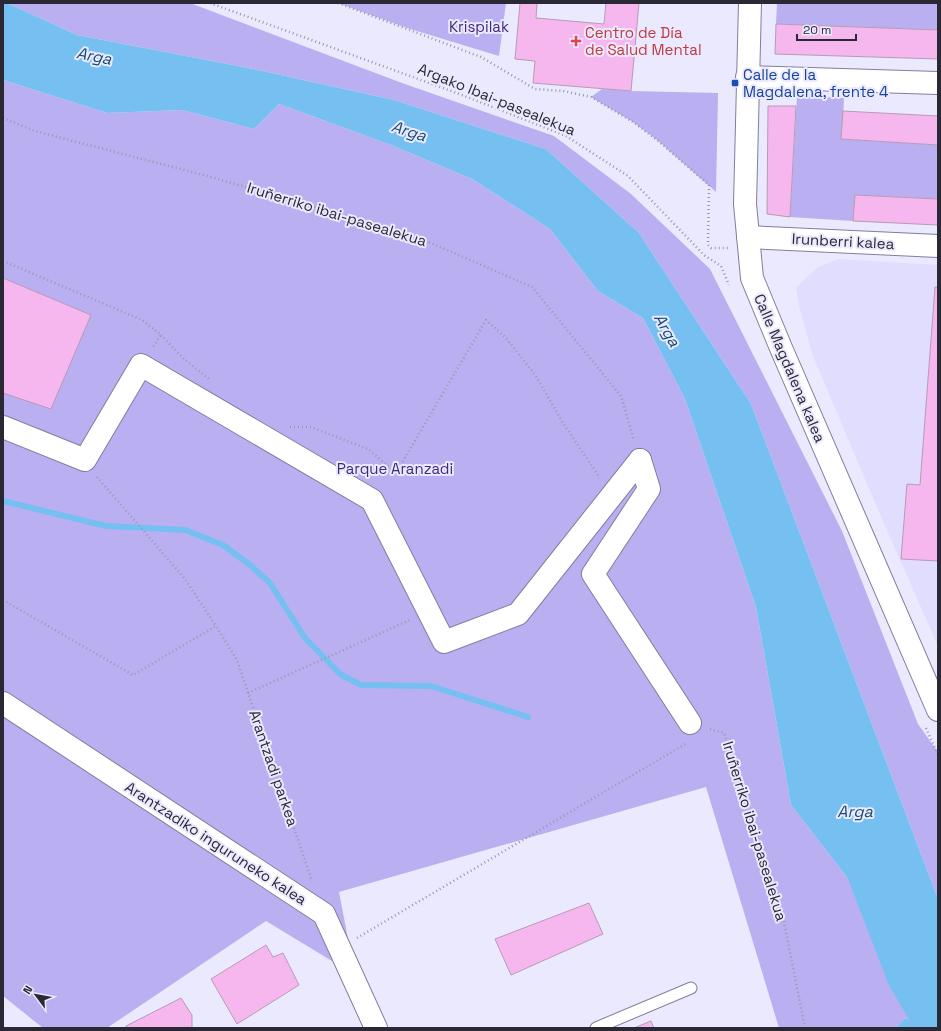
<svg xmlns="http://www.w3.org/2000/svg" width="941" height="1031" font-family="'Space Grotesk',sans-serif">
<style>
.built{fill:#e1ddff}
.green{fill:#bab0f1}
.water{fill:#76c0f1}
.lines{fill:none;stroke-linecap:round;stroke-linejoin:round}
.stream{stroke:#76c0f1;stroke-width:6}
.river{stroke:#76c0f1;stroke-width:36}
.building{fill:#f6b7ef;stroke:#b79bb4}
.lane-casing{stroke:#827d9d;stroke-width:13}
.street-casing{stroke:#827d9d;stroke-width:24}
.secondary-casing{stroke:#827d9d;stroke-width:24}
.path{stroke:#9997a9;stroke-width:2.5;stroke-dasharray:1 3;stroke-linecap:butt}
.lane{stroke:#fff;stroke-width:11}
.street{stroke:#fff;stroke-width:22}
.secondary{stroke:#fff;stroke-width:22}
.health-dot{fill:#e0444e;stroke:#ebe9fe;stroke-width:1.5}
.transit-dot{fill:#1a4fb4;stroke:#ebe9fe;stroke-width:1.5}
.labels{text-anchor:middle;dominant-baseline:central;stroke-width:4;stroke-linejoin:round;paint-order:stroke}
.park-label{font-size:15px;fill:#40297a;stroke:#ebe9fe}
.health-label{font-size:15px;fill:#be3a42;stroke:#ebe9fe;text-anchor:start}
.transit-label{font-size:15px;fill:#164399;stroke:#ebe9fe;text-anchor:start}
.street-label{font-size:15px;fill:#2a2835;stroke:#ebe9fe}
.water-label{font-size:16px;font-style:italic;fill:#134c6d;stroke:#ebe9fe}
</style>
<rect width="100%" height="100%" fill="#ebe9fe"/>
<path class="built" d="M839,259L938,265V646L882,519L813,356L800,310L796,288L818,267Z"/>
<g class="green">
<path d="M7,3H190L402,83L554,136L631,194L710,269L842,531L918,724L938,752V899L751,404L639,233L546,149L394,100L258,70L77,35Z"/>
<path d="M338,3H506L499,56L407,28Z"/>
<path d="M777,3H938V30L776,24Z"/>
<path d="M3,80L107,113L182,110L254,129L279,104L391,145L472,179L550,229L598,291L643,318L685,399L756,607L791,805L846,876L884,900L916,980L938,1009V1028H928L905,1018L896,1028H779L706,787L339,892L355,975L266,921L107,1028H43L3,996Z"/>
<path d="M602,89L631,91L718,93L716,192L657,140L633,122L591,97Z"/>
<path d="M797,96L844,98L842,139L938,145V199L855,195L853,221L790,217Z"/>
</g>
<g class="water">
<path d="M3,3H7L77,35L258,70L394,100L546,149L639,233L751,404L938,899V1009L915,978L884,900L846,876L791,805L756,607L685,399L643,318L598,291L550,229L472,179L391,145L279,104L254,129L182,110L107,113L3,80Z"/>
<path d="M905,1018L928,1028H896Z"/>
</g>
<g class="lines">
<path class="stream" d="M3,501L106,526L185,530L223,545L250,565L270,583L305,638L340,674L361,685L431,686L528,717"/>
<path class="river" d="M855,847L905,977L935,1028"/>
</g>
<g class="building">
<path d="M520,3H537L536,18L604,24L606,3H639L631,91L533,83L535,61L515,59Z"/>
<path d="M776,24L938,30V59L775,54Z"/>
<path d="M768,106H796L790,217L767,214Z"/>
<path d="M843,111L938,116V145L841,139Z"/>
<path d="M855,195L938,199V225L853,221Z"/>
<path d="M3,278L91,315L51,409L3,393Z"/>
<path d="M935,287H938V561L901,559L907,484L920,485Z"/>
<path d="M589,903L603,934L511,975L495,939Z"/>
<path d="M266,945L273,957L283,953L299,985L237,1024L211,979Z"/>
<path d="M181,998L192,1015V1028H126V1026Z"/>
<path d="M651,1021L654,1028H634Z"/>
</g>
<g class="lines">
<defs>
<path id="lane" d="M596,1028L691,988"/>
<g id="street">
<path d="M747,77L938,83"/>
<path d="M3,427L85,460L141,365L372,500L444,642L518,614L640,460"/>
<path d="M640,460L649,489L593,574L690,723"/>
<path d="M3,703L324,914L376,1028"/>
</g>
<g id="secondary">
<path d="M750,3L745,204L752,278L781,348L938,710"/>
<path d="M748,237L938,246"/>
</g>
</defs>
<use href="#lane" class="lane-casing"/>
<use href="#street" class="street-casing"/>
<use href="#secondary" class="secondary-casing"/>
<g class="path">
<path d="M210,3L462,95L566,136L628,176L704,255L721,266L729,285"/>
<path d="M338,3L481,57L535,89L563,91L591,97L633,122L657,140L709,185L708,245L711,248H728"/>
<path d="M3,118L35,131L211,177L415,236L532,287L621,396L634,440"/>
<path d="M3,261L142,320L161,335L153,347"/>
<path d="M161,335L184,359L209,379"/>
<path d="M290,427H311L368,449L396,473L486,320L506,338L536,376L563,423L600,478"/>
<path d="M97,477L185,579L216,626"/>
<path d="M3,600L133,675L216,626L237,660L312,881"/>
<path d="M248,693L410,620"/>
<path d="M926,728L938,755"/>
<path d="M710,729L724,733L783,917L805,1028"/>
<path d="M357,938L687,743"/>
</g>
<use href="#lane" class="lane"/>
<use href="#street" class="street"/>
<use href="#secondary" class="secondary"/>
</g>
<path class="health-dot" d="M574 35h4v4h4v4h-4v4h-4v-4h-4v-4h4z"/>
<rect class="transit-dot" x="731" y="79" width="8" height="8" rx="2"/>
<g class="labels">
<g class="park-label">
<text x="479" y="26">Krispilak</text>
<text x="395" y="468">Parque Aranzadi</text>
</g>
<g class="health-label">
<text x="585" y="32">Centro de Día<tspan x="585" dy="17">de Salud Mental</tspan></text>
</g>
<g class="transit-label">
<text x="743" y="74">Calle de la<tspan x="743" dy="17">Magdalena, frente 4</tspan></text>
</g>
<g class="street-label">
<text transform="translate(497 99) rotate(22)">Argako Ibai-pasealekua</text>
<text transform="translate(337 214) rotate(17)">Iruñerriko ibai-pasealekua</text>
<text transform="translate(843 241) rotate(3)">Irunberri kalea</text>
<text transform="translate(790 368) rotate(67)">Calle Magdalena kalea</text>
<text transform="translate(274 768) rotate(71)">Arantzadi parkea</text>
<text transform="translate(755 831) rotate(73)">Iruñerriko ibai-pasealekua</text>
<text transform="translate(216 843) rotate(33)">Arantzadiko inguruneko kalea</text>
</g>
<g class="water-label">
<text transform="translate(94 56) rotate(11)">Arga</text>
<text transform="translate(409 131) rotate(18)">Arga</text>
<text transform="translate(667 330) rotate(60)">Arga</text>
<text x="855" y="811">Arga</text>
</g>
</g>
<rect width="941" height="1031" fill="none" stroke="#2a2835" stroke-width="8"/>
<g transform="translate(36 995) rotate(302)" stroke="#ebe9fe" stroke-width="3" paint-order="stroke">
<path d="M0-3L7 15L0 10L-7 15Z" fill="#2a2835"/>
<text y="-6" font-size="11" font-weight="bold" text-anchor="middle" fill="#2a2835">N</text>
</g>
<path d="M797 34v6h59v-6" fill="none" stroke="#2a2835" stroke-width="2"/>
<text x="803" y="34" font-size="12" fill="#2a2835" stroke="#ebe9fe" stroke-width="3" paint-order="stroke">20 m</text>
</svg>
